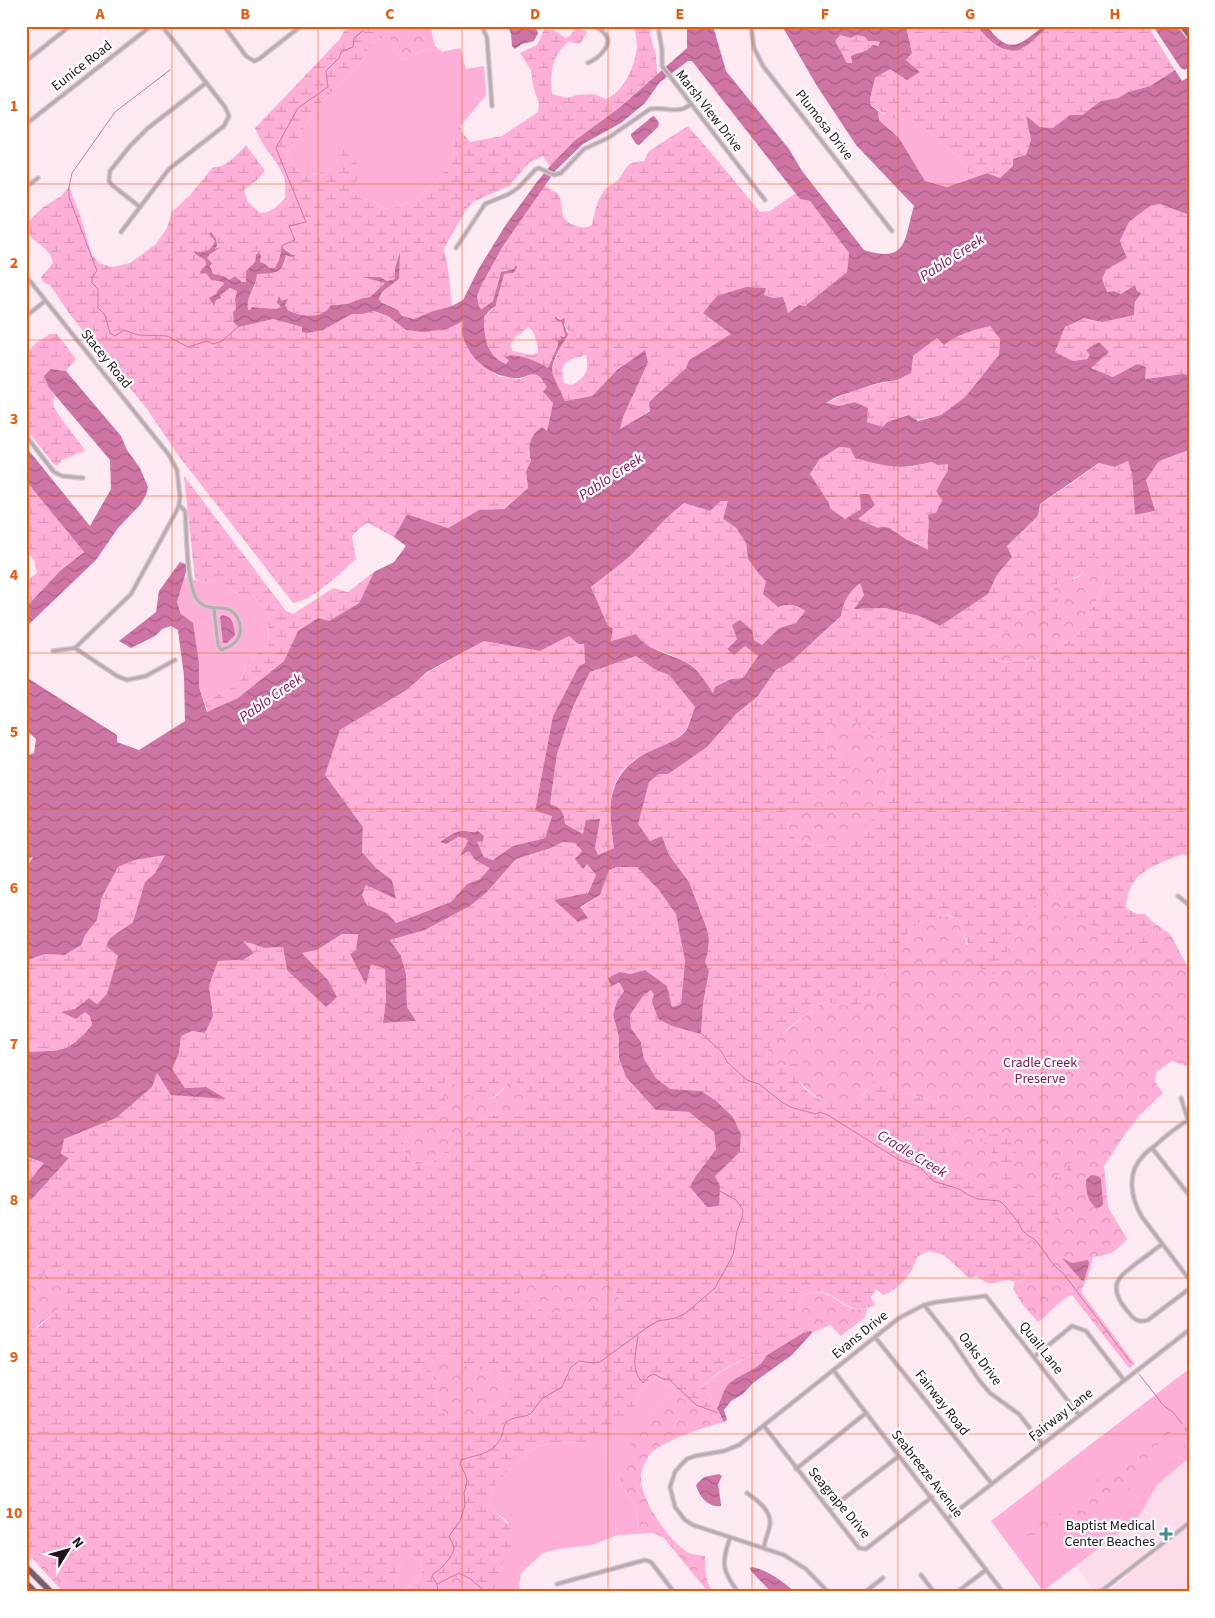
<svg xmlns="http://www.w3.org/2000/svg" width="1215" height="1618" font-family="'Source Sans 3',sans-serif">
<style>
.built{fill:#fcdbeb}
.grass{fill:#feafd7}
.forest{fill:url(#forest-crowns)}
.wetland{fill:url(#wetland-marsh);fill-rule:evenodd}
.water{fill:url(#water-waves);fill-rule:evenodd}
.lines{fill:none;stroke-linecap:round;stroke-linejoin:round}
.stream{stroke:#cf75a6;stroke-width:1}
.minor-casing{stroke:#dac7d0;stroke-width:5.5}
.trunk-casing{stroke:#dac7d0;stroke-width:8}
.motorway-casing{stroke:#dac7d0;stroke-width:8}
.minor{stroke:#b9abb2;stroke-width:3}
.trunk{stroke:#826875;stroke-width:5}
.motorway{stroke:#7a5e6c;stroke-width:5.5}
.grid{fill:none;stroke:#e8590c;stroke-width:1;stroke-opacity:0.55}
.poi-dot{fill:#438b8d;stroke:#fff;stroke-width:2}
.labels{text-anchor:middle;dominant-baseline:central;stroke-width:4.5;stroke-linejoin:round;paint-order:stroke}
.street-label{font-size:14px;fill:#20151b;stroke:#fff}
.park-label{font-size:14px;fill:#82165b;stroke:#fff}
.poi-label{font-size:14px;fill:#20151b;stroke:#fff;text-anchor:end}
.water-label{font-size:15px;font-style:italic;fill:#7e1058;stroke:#fff}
.neatline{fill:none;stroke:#e8590c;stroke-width:2}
.grid-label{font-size:16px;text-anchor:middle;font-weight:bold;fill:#e8590c}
</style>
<defs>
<pattern id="forest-crowns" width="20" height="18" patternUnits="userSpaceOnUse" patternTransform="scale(1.25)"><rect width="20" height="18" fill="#feafd7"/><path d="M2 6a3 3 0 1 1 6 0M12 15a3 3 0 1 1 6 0" fill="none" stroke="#d996b8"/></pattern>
<pattern id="wetland-marsh" width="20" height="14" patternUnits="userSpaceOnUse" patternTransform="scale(1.25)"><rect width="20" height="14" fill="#feafd7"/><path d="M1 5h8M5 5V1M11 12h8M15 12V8" fill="none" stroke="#d996b8"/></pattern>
<pattern id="water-waves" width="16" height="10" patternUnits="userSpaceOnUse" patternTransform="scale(1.25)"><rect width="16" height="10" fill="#cf75a6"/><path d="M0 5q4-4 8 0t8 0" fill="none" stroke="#a85f86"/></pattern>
</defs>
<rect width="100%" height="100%" fill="#fde9f2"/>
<path class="built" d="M1189,1458V1592H1107L1158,1552L1153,1546L1095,1592L1076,1566L1137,1519L1158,1484Z"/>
<g class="grass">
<path d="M388,35L401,60L435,46L442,52L460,48L466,69L484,66L486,95L454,134L452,162L437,181L425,192L399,207L384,209L375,202L359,197L352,190L343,150L334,167L307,177L295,165L286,153L297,141L308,120L321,103L364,59L369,45Z"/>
<path d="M878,111L883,114H887L896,120L906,119L925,129L961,159L971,178L947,187L925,181L899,138L879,120Z"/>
<path d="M184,577L204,582L212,580L220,589H231L242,595H252L257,598L268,614L269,645L247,663L242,678L230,689L204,701L199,687V663L177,602Z"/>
<path d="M755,1354L767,1355L765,1360L751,1371L731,1381L724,1391L718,1407L710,1397L705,1385C720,1370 737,1363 755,1354Z"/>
<path d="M1189,1369V1458L1158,1484L1137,1519L1043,1591L991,1521Z"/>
<path d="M656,1377L675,1390L645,1418L619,1484C636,1502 640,1510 637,1534L618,1535L592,1545L558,1549L543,1553L521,1573L519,1586L521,1592H507L499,1579L502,1564L511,1549L508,1522L494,1511L489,1502L492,1490L507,1472L535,1447L557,1442L587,1443L633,1407L641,1392Z"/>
<path d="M409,1554L420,1560L423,1570L419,1579L405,1590L396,1584C394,1570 400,1564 409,1554Z"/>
</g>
<g class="forest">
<path d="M388,26H430L435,46L401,60L388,35Z"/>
<path d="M1094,554L1105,576L1103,588L1094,606L1087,612L1084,626L1074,638L1037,660L1001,662L988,655V639L999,635L1017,615L1030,610H1039L1056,599L1053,590L1058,582L1080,577Z"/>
<path d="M837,714L862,726L888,742L891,759L886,795L878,812L865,828L836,846L815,845L797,841L787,829L790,817C814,804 833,787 853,769L852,761L825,749L827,732Z"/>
<path d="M1052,889L1060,900L1063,914L1152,936L1153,922L1170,934L1189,969V1067L1172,1061L1156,1072L1155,1082L1163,1093L1139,1116L1125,1134L1104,1166L1108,1207L1127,1239C1115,1252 1111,1255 1093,1257L1089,1273L1081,1292L1135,1364L1129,1368L1072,1295C1059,1299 1049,1315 1038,1322L1023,1305L1013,1289L1015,1282L1027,1279L1025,1240L1043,1232L989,1184L956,1171L947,1157L949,1142L958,1133L935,1102L906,1093L882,1080C877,1083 869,1087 865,1091C863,1094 862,1098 859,1101C839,1115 810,1096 798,1079L805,1065H775L767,1059L768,1050L777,1038L820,1004L826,1002L837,1005L867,1001L912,928C926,918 943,911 959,920L967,945L1007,950L1017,937L1041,893Z"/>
<path d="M449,1078C460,1091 486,1110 501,1092C504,1089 506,1085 508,1082H516L524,1090L523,1106L519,1118L505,1113L487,1116L433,1162L413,1165L403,1149L404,1139L423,1121L449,1105L440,1087Z"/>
<path d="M63,1268C66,1276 70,1290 66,1298C59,1313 38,1323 30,1335C27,1340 29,1348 30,1354L26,1356V1278L34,1281L48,1271Z"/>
<path d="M566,1270L583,1271L610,1283L621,1301L615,1310L584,1302C575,1306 562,1314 551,1313C543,1312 526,1299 520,1294L519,1274Z"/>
<path d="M812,1292C836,1292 837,1305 854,1309C858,1310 863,1309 867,1309L865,1317L841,1336L830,1325L812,1333L811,1331L803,1333C794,1317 794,1314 801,1297Z"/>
<path d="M435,1355L450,1357L473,1369L485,1371L501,1379L510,1387L505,1396L473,1423H459L447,1417L443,1412L436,1399L435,1383L430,1368Z"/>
<path d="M675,1390L686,1402L719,1414L724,1422C706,1427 658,1441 648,1457C646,1461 641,1470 641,1474C638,1497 668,1540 687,1552C692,1555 699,1555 705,1556C705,1570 705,1581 713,1592H708L664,1538L654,1533L637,1534C640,1510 636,1502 619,1484L623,1459L645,1418Z"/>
<path d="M1189,1425V1457L1160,1479L1176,1454L1187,1442L1180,1432Z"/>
<path d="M1168,1428L1171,1430V1432C1164,1440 1154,1447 1148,1456C1141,1468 1138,1480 1128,1491H1121L1111,1497L1083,1524L1073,1527L1061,1525L1034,1535L1020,1537L1017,1533C1025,1523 1045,1516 1057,1513C1061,1513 1065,1515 1068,1516L1073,1512L1078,1501L1088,1494L1090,1487L1096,1483L1097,1479L1124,1462L1143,1442Z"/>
<path d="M38,1556L77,1592H63L32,1558Z"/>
<path d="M456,1577L472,1583L483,1592H440L441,1583Z"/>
</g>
<g class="wetland">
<path d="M347,26H388V35L369,45L364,59L321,103L308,120L297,141L286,153L295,165L308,177L334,167L343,150L354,155L360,175L352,190L359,197L375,202L384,209L399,207L425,192L437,181L452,162L454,134L460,125L462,132L470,142L502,136L538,112L539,104L533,86L531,70L520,53L537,45L544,30H553L566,38L570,36L577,26L587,32L580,44L568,42C551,57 550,73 552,94L567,98L577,95L594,94L606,99C624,92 635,66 637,46C637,40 635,33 634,26H651L650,35L656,56L657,74L619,108L574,141L550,166L543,156L530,162L509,186L475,201L467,208L444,248L448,269L452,306L433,311L414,319L402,316L398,310L379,300L382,292L399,279V254L395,268V279L387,281L380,277H365L385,283L370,297L363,298L347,304H336L324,313L317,315L306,317L288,310L285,305L286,301H281L279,295L277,301L281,307L276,309L252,307L250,310H247L249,293L254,288L257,274L267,273L284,264L286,255H293L286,249C280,255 280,261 275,268H269L260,262V259L255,258V262C248,268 246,273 247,283L242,282L235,276L229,280L224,276L213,274L207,258L215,249H214L217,242L209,234L215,241C211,252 206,255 195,251V254L205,260L206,273L216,282H223L224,285L212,301L214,306L216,299H218C222,290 229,285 237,291L235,299L236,309L260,322L273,319L302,327L307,333L323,330L352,314H363L374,311L388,316L406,330L415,331L463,321L480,364L500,377L520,379L532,374L537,375L548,387L543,392L553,403L547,431L528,451L531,461L526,471L528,488L503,509L479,510L448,528L407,514L394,537L368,523L360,528L352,536L356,559C342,572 312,601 293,603L178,455L147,409L71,316L50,285L44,283L41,277L53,263C52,259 51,255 48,252C40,242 26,239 26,224L42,208L61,196L69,187L79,212L92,255L99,263L112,267L130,263L156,244L167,228L172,212L190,195L213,167C226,168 238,154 246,145L265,171L257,180L244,190L248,202L260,213C271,213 278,206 285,198C285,191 286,183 284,177C277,159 261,146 255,128L339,40Z"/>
<path d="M906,26H977L993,41L1008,51L1023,48L1049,26H1148L1175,70L1150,86L1128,92L1118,98L1101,101L1082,116H1069L1053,128L1040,127L1027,117L1031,140L1026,155L1000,178L987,173L971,178L961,159L925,129L906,119L896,120L871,106L870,99L875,78L890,69L920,72L906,60L912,53Z"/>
<path d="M840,35L851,38L857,35L865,37L868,41H878L881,44C871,50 860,50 851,56L852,64L847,63L834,41Z"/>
<path d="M688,126L708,149L760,212L770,211L796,193L800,199L810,201L849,253L847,272L805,306L799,305L788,313L773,298L764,295L766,288L732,334L689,360L686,368L649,402L650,410L619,430L645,350L617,370L592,396L565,401C561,392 553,381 552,371C552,363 564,340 568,331L562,320L556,318L555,319L562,323L565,335L559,340H556L558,342V345L548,368L520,357L506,356L509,360V362L506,364C486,356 484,336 484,317L496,306C497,295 502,285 504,274L513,273L516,266L510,270H504C495,281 498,291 492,302C490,306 486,307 482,309L479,307L477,296L481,286L503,246L544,185C548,188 555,191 558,194C566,207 556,220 577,226C583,228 587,228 592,225C594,214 597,200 604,191C607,186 613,184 617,181C628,169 623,162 644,161L649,151ZM528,327C535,331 538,344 538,352L532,355L513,351L510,345L516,336L522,333ZM586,355C589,371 587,376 572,385L564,383C558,361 568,360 586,355Z"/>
<path d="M1160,204L1189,215V375L1182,374L1144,379L1137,364L1113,377L1091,368L1090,355L1087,359L1073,361L1055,352L1065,327L1084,317L1102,322L1134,314L1137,291L1135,285L1121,294L1114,291L1106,292L1102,279L1106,270L1127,258L1120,241L1129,222L1150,206Z"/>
<path d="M990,326L1000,339L999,355L965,397L941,415L883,427L867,422L856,402L839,406L825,404C844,393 875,383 897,380L913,356L937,338L944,345C958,334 973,331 990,326Z"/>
<path d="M50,334H57L76,359L66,371L51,369L49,388L55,396C54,399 53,402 53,404C55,413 79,440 85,451L62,460L57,466L53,463L26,429V353L37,342Z"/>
<path d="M839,447L850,448L910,467L933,462L948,464V470L936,491L942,499L936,514L928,516C930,528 925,538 928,551L917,543L904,538L893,529L878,528L858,519L861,509L845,519L830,508L810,474L819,460Z"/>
<path d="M1189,450V858L1183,854C1155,865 1127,872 1126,908L1137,914H1145L1153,922C1152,939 1151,943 1136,951L1102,943L1095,926L1083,923L1063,914L1060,900L1052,889L1041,893L1017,937L1007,950L999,972L987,976C973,958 966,941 959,920L950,915L939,916L921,922L912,928L867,1001C853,1008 840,1006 826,1002L820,1004L786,1030L768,1050L767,1059C780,1068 788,1066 802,1061L806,1065L798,1079C800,1082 802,1086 805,1089C817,1101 845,1112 860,1100C864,1096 867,1088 870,1083L882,1080L906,1093L943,1105L958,1119L984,1135C998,1132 1001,1134 1014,1141L1016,1158L1011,1174C1017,1189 1023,1197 1040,1197L1056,1177L1074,1160L1077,1164L1067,1178L1056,1187L1059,1216L1043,1232L1025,1240L1043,1267L1039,1274L1015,1282L1008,1280L989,1284L976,1276L969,1278L944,1255L929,1251L917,1257C912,1274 900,1289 883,1295L876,1289L871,1297L875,1305C845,1320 838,1287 812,1292C808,1293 804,1295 801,1297C794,1314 794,1317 803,1333L767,1355L755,1354L729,1366L715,1375L705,1384L710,1397L718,1407L717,1410L719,1414L686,1402L675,1390L656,1377L641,1392L633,1407L614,1428L598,1440L587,1443L557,1442L535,1447L507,1472L492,1490L489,1502L494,1511L515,1531C513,1537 513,1545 510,1551C500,1569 496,1572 507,1592H483L472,1583L456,1577L441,1583L440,1592H77L38,1556L32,1558L26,1564V1356L30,1354C29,1348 27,1340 30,1335C33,1331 38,1327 42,1324C63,1304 73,1297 63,1268L48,1271L34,1281L26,1278V1197L31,1200L69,1158L61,1154L64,1139L116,1118L157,1073L171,1095L206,1087L185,1088L171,1069L179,1053L181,1036L192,1031L205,1033L212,1016L209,986L218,961L243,960L254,953L241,939L264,948L283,947L287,970L328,980L302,953L317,950L342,934H358L356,950L350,954L366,984L371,964L385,969L386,999L383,1023L415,1021L407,1007L406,974L401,956L390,940L425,930L470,906L487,892L516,859L551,848L561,842L575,843L582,851L575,860L586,863L596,875L580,908L600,895L609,870L617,867L637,866L658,889L676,914L685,961L681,1004L672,1007L667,986L645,970L630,974L620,972L619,982L624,991L617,1001L613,1015L619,1037V1058L656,1110L689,1112L714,1132L716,1149L708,1161L696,1174L714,1176L740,1152L741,1134L733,1117L701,1091L670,1089L656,1078L644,1059L641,1042L631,1028L630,1015L643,996L651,990L654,995L701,1034L703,1004L709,971L705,962L708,952L709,939L707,929L689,882L669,855L662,836L650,841L637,824L649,781L659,774L707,747L736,714L757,697L776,670L791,662L841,616C843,602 850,592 860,582L864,595L854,609L885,608L919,616L940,626L988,594L997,575L1012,557L1007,546L1038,516L1040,505L1100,463L1115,467L1128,461L1132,474L1135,515L1155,511L1146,480L1159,461ZM1094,555L1105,576L1103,588L1094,606L1087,612L1084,626L1074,638L1037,660L1001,662L988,655V639L1013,630L1017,615L1030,610L1039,611L1044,618L1059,623L1063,616L1053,590L1058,582C1080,577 1085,576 1094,555ZM837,714L862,726L888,742L891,759L886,795L878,812L865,827L836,846L815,845L797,841L787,829L790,817C814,804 833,787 853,769V761L825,749L827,732ZM449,1078C468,1101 489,1111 508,1082H516L524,1090L523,1106L519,1117L505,1113L487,1116L433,1162L413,1165L403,1149L404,1139L423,1121L449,1105L440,1087ZM965,1131C993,1143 998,1162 1005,1189L998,1190L989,1184L956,1171L947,1157C949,1142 949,1136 965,1131ZM566,1270L583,1271L610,1283L621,1301L615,1310L584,1302C575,1306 562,1314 551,1313C543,1312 526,1299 520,1294V1274ZM435,1355L450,1357L473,1369L485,1371L501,1379L510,1387L505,1396L473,1423H459L447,1417L443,1412L436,1399L435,1383L430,1368ZM409,1554L420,1560L423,1570L419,1579L406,1590L396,1584C394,1570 400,1564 409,1554Z"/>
<path d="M184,476L286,611L293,614L333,588L348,592L374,572L359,603L329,621L298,631L284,661L238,698L208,712L204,701L230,689L242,678L247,663L269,645L268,614L257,598L252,595H242L231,589H220L212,580L204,582L195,579Z"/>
<path d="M26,481L84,552L61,570L26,607V581L37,573L34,560L26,551Z"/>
<path d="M721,501H729L723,519L736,528L746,543L748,559L759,574L767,581L778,607C789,603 796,604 805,611L796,623L779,628L762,645L754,640L737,639L727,648L745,646L758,656L743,678L731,679L714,694C701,682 689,668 676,658C661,647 648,653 636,634L611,641L608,626L591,587C603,577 616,568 628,558C647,540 663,519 684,503L710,511Z"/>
<path d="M569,636L578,644H584L585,663L563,697L553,716L535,811L552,816L545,838L513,846L493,860L484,857L472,833C459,829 450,833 440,842C450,840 460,833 468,841L461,855L469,851L475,860L491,868L480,879L467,884L451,902L396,923L387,913L367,905L362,895L366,885L392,880L376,868L362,852L363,827L325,775L340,730L408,689L427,673L484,641L540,651Z"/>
<path d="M636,656L654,669L669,675L695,707L686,730L671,743L634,760L621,772L613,788L611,826L614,848L598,855L595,848L596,837L583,834L565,824C564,812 562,808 550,804L557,754L573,707L590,672Z"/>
<path d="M166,854L155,873L145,882L133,922L110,938L106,946L118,956L108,994L97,1004L89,998L75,1009L85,1011L91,1016L92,1025C67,1053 63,1050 26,1052V961L44,954L65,955L80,945L85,935L97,920L102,897L118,867L135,860Z"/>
<path d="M26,1156L45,1163L26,1185Z"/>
</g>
<g class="water">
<path d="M508,26H535L538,33L534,41L522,44L515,49L512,46L511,34Z"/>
<path d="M687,26H713L726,71L789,149L802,171L864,250C909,264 904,238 914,206L856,145L817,86L782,26H906L912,53L906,60L920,72L907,80L890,69L875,78L870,99L871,106L878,111L879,120L899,138L925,181L947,187L987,173L1000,178L1013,166V159L1026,155L1031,140L1026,116L1040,127L1053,128L1070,115H1082L1101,101L1118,98L1128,92L1150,86L1175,70L1182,81L1189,77V215L1160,204L1150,206L1129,222L1120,241L1127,258L1106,270L1102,279L1107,292L1114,291L1121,294L1135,285L1137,291L1141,293L1135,302L1134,315L1102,322L1084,318L1065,327L1055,352L1073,361L1087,359L1090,355L1086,350L1099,342L1109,352L1091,368L1113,377L1137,364L1146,367L1145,379L1182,374L1189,375V450L1159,461L1146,480L1155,511L1135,515L1132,474L1128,461L1115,467L1099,463L1040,504L1038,516L1007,546L1012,557L997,575L988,594L940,626L919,616L885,608L854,609L864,595L860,583C849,592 843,602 841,616L791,662L776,670L757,697L736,714L707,747L668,774H659L649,782L638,824L650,841L662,836L669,855L689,882L707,929L709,939L708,952L705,962L709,971L703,1004L701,1034L672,1026L658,1019L652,1001L654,995L651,990L643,996L630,1015L631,1028L641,1042L644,1059L656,1078L670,1089L701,1091L716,1101L733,1117L741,1134L740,1152L715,1176L720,1186L719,1206L707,1207L690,1187C697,1171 706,1164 716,1149L714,1132L689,1112L656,1110L626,1077L619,1058V1037L613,1015L617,1001L624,991L619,982L611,987L608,978L620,972L630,974L645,970L667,986L672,1007L681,1004L685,961L676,914L658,889L637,867H617L609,870L600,895L580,907L588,918L578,922L554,900L588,893L596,875L587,864L583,869L575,859L582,851L575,843L562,842L551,848L516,859L487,892L470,906L425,930L390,940L401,956L406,974L407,1007L416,1021L383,1023L386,999L385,969L371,964L366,985L350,954L356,950L358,934H342L317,950L302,953L328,980L337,997L326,1007L287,970L283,947L264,948L242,940L254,953L243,960L218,961L209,986L213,1016L205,1033L192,1031L181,1036L179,1053L172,1069L185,1088L206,1087L226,1099L171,1095L157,1073L152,1087L116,1118L64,1139L61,1154L69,1158L31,1200L26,1197V1185L44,1163L26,1156V1052C62,1050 67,1054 92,1025L90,1016L85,1012L76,1019L61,1012L75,1009L89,998L97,1004L107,994L118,956L106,946L110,938L133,922L145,882L155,873L165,855L135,860L118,867L102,897L97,920L85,935L81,945L65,955L44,954L26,961V867L33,857L26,859V756L34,753L36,739L26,730V677L117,735V742L139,750L185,721L184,676L178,630L171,626L162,629L155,636L131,648L119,641L156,612L159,591L180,562L188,565L177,602L181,614L193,623L199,663V687L207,712L238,698L284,661L298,631L318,618L329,621L359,603L374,572L394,562L406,546L394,537L407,514L448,528L479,510L504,509L528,488L526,471L531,461C527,447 530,435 542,427L547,431L553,403L543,392L547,387C544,383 541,377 537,375C531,372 524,378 518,378C492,378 471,361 463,337C461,332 463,326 463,321L447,329L424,332L406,330L388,316L374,311L363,314H352L323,330L307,333L302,332V327L273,319L239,327L234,323L233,312L236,309L235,299L237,291L230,288L220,295L221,298L216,300L214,306L209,298L216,294L218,290L224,284L223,282L211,280L206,273L201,274L200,272L206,265L205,260L195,254L194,251C205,254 211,251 215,241L209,234L211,232L216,239L217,245L215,249L221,247L210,254L207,258L212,263L210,266L213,274L224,276L229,280L235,276L242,282H246V271L255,262L256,255L259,252L261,256L260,262L265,264L269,268H275L279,260L282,248L293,255H296L292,257L286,255C282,275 274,273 257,274C256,289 246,293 248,310H250L252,307L276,309L281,307L277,302L279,295L281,301L288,299L285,305L288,310C301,317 322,320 331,305L347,304L363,298L370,297L385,283L363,277H380L387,281L395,279V268L400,252L399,279L382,292L379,299L381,302L398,310L402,316L414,319L433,311L452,306L463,300L478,270L505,226L536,183L550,166L574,141L619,108L687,48ZM840,35L851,38L857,35L865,37L868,41H878L880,43L878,46L873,45C866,53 859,51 851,56L852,63H847L835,41ZM688,61H692L800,199L810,201L849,253L847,272L805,306L799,305L788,313L783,297L773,298L764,295L766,288L746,287L717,296L703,313L731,334L689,360L686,368L649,402L650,411L620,429L623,417L648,362L645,350L617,370L592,396L565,401C561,392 556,383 553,375C549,363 563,343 568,335L564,325L565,318L560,320L555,317V319L562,323L565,335L564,337L560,336L561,339L559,340L555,339L558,342V345L548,368C536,361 517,352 504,357L509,360L506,364C486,356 484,336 484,317L491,309L496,306C497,295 502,286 504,274L513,273L517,268L516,265L513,269L501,272L493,301L482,309L479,307L477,296L481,286L503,246L555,171L583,144L621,123L645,103L660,82ZM990,326L1000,339L999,355L965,397L941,415L918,421L909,415L887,422L883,427L867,422L868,408L855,402L839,406L826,403L836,397L878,383L897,380L911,373L913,356L937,338L944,345C958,334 972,331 990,326ZM839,447L850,448L855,458C887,467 900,470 932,462L938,465L948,464V470L936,491L942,500L936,513L928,515C930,528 926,537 928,550C921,546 914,542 906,539C896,534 891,524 878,528L858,519L875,505L869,494H860L861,509L845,519L830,508L829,503L810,474L819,460ZM721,501H728L723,519L736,528L746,543L748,559L759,574L766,581L763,594L778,607C789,603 796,604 805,611L796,623L779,628L762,645L754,640L752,630L740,620L732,625L737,639L727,649L734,655L745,646L758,656L743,678L731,679L715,687L713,693C707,685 701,674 694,668C676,653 649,654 636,634L611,641L613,628L608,626L591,587C603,577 616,568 628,558C647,540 663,519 684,503L710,511ZM569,636L578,644H584L585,663L579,666L553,716L535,811L552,816L545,838L513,846L493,860L484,857L477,842L483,841L484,836L478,831C473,833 471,832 466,831C455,830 448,836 440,842L446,844L458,837L465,838L468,841L460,856L469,851L475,860L490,868L480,879L467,884L451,902L396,923L387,913L367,905L362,895L366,885L396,899L392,880L376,868L362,852L363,827L325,775L340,730L408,689L427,672L484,641L540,651ZM636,656L654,669L669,675L695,707C692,714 690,722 687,729C680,740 666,744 655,749C607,770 607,802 614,848L598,855L595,848L600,819L586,820L583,834L565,824C564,812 562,808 550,804L557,754L573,707L590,672Z"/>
<path d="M977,26H987C1001,44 1011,53 1032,35C1038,31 1041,26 1049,26C1040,33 1033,42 1024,47C1007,59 987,39 977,26Z"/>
<path d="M1153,26H1189V68L1184,70L1180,67Z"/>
<path d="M653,116L655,117L659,123L658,127L639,145L636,144L631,136V134Z"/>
<path d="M51,369L66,371L121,436L127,450L140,468L148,487L146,495L140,505L118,528L96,560L26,627V607L61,570L84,552L26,481V447L90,526L111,489L110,460L49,388L44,376Z"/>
<path d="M222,615C234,617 233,625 235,635L227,643H223L220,617Z"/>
<path d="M1091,1175L1098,1176L1101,1179L1103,1204L1100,1207L1096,1208C1087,1201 1086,1190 1086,1180Z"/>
<path d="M1062,1258L1072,1263L1088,1260L1089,1264L1084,1281L1081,1280Z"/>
<path d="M811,1331L812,1333L792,1355L753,1383L743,1394L731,1401L724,1410L727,1420L724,1422L717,1409C721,1401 723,1387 732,1381C744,1372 759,1370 767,1355L803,1333Z"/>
<path d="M719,1474L722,1476L718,1484L721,1504V1506C708,1508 699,1496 696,1485L704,1477Z"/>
<path d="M753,1567C769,1571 782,1581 795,1592H771L751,1571L750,1568Z"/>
</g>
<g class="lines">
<g class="stream">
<path d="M170,70L115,112L72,173L69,187V197L97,271L92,277V283L98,289V308L105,315L110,333L115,336L124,330L138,335L167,336L188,347L207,341L213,344L222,341L240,325"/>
<path d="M282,250L283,245L295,240L289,226L306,222L276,148L298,108L328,87L326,71L339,58L341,52L353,47L354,38L364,30"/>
<path d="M701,1033L722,1052L727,1062L747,1080L759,1084L783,1103L793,1108L816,1114L819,1112L828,1115L899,1160L920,1167L933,1181L959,1189L968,1195L978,1199L1000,1201C1006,1207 1013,1215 1018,1222C1020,1225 1021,1230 1024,1232C1027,1236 1033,1237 1036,1241C1046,1252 1051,1265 1063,1273L1131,1363"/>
<path d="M638,1336C636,1353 630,1369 643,1383L649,1376L654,1374L663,1379H669L696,1405L718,1413"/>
<path d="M1139,1374L1164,1406L1173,1412L1182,1424"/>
<path d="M1185,1428L1189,1434"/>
<path d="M437,1584L459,1573L469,1578L486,1592"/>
<path d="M438,1592L437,1584L432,1576L434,1573C440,1571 454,1555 454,1548C454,1544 450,1540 449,1536L460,1521L465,1505L464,1493L467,1482L466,1476L460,1464L461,1460C478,1454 494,1455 502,1435C504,1430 503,1425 508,1421C514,1416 523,1418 530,1414C535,1410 538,1403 542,1399C548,1394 556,1391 562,1387L571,1367L579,1361L593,1363L600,1362L649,1326L658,1321L676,1318L686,1313L715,1288L733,1255L737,1231L742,1218L743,1210L736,1200L720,1191"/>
</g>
<defs>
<g id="minor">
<path d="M224,26L246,56L254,61L259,59L301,26"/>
<path d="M482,26L487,38L492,106"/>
<path d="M658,26L662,50V66L765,200"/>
<path d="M751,26L754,48L763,66L892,231"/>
<path d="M26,61L70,26"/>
<path d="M588,63C597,59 616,44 604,33C602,30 597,28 594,26"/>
<path d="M26,124L151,26"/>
<path d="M26,187L38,178"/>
<path d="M140,207L112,185L109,181L110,171L130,146L148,128L206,83"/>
<path d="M121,232L169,169L224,126L229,116L225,107L162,26"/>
<path d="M456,248L485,204L509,194L518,188L536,169L539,168L554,175L561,173L584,149L608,138L650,109C666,106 676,115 690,105"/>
<path d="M26,276L169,455L177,470L180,497L179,505L175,514L131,594L75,648"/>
<path d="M26,316L45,301"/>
<path d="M26,436L54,472L62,476L83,478"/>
<path d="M179,505L185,511C187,534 186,579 196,598C204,611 215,606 227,609C239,612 244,630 237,640C234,645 227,648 221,650L218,645L214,609"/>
<path d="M75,648L117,676L127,680L146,676L175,660"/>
<path d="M53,651L75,648"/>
<path d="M1178,896L1189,905"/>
<path d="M1181,1098L1188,1120"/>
<path d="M1189,1120C1177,1126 1167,1135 1158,1143C1153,1148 1147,1151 1143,1156C1126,1173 1131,1198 1142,1217L1189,1279"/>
<path d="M1152,1148L1189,1195"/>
<path d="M1162,1244C1153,1251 1144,1258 1134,1265C1130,1269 1123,1273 1120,1278C1111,1289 1121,1304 1129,1313C1135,1320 1139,1323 1148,1320L1189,1289"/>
<path d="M924,1305L952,1340L979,1380L990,1393L1019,1414L1042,1444"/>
<path d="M875,1337L992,1484"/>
<path d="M1034,1357L1072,1326L1086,1331L1124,1380"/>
<path d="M834,1371L1003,1592"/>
<path d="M764,1426L859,1548L866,1549L932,1497"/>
<path d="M796,1469L866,1413"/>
<path d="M747,1493C757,1500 771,1510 770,1524C769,1532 765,1539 764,1547"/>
<path d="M830,1509L899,1456"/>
<path d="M948,1518L1189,1330"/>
<path d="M730,1538C721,1563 722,1571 738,1592"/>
<path d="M921,1575L934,1592"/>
<path d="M557,1584L645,1560L651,1562L674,1592"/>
<path d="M828,1592L806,1569L784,1555L693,1525L685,1520L675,1507L670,1487L675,1472L680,1466L687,1459L695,1456L724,1451L739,1445L899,1318L924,1305L937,1302L986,1296L1079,1415"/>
<path d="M865,1592L883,1578"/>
<path d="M957,1592L986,1570"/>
<path d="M1100,1592L1189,1523"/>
</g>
<path id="trunk" d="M1182,26L1189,35"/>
<g id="motorway">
<path d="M26,1567L51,1592"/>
<path d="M26,1583L35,1592"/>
</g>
</defs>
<use href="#minor" class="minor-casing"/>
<use href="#trunk" class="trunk-casing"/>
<use href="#motorway" class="motorway-casing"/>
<use href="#minor" class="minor"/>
<use href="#trunk" class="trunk"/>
<use href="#motorway" class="motorway"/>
</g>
<path class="grid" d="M172,26V1592M318,26V1592M462,26V1592M608,26V1592M752,26V1592M898,26V1592M1042,26V1592M26,184H1189M26,340H1189M26,496H1189M26,653H1189M26,809H1189M26,965H1189M26,1122H1189M26,1278H1189M26,1434H1189"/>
<path class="poi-dot" d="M1163.5 1526.5h5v5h5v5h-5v5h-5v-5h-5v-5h5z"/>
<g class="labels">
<g class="street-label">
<text transform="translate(82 66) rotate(-38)">Eunice Road</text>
<text transform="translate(709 111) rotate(52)">Marsh View Drive</text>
<text transform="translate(824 125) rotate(52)">Plumosa Drive</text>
<text transform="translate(106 359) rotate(51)">Stacey Road</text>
<text transform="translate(860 1335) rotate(-39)">Evans Drive</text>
<text transform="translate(1041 1348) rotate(52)">Quail Lane</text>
<text transform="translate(980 1359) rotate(53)">Oaks Drive</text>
<text transform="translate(942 1403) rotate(52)">Fairway Road</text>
<text transform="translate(1061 1415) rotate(-38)">Fairway Lane</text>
<text transform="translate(927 1474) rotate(52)">Seabreeze Avenue</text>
<text transform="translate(839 1503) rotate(50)">Seagrape Drive</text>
</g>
<g class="park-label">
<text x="1040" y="1063">Cradle Creek<tspan x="1040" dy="16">Preserve</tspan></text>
</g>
<g class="poi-label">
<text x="1155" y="1526">Baptist Medical<tspan x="1155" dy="16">Center Beaches</tspan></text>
</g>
<g class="water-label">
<text transform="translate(952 258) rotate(-33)">Pablo Creek</text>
<text transform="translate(611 477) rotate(-33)">Pablo Creek</text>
<text transform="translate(271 698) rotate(-35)">Pablo Creek</text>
<text transform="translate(912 1154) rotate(31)">Cradle Creek</text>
</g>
</g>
<rect width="1215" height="1618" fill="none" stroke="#ffffff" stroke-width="55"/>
<g transform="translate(68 1550) rotate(53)" stroke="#ffffff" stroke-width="4" paint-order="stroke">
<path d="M0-4L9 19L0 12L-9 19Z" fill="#20151b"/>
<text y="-8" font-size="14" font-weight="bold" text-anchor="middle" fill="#20151b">N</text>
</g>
<rect x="28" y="28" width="1160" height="1562" class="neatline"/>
<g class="grid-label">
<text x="100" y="19">A</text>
<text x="245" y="19">B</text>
<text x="390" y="19">C</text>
<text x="535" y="19">D</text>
<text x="680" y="19">E</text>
<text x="825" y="19">F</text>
<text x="970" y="19">G</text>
<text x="1115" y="19">H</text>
<text x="14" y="111">1</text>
<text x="14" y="268">2</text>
<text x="14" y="424">3</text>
<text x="14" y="580">4</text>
<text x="14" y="737">5</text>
<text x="14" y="893">6</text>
<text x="14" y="1049">7</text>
<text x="14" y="1205">8</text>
<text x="14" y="1362">9</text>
<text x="14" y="1518">10</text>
</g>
</svg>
